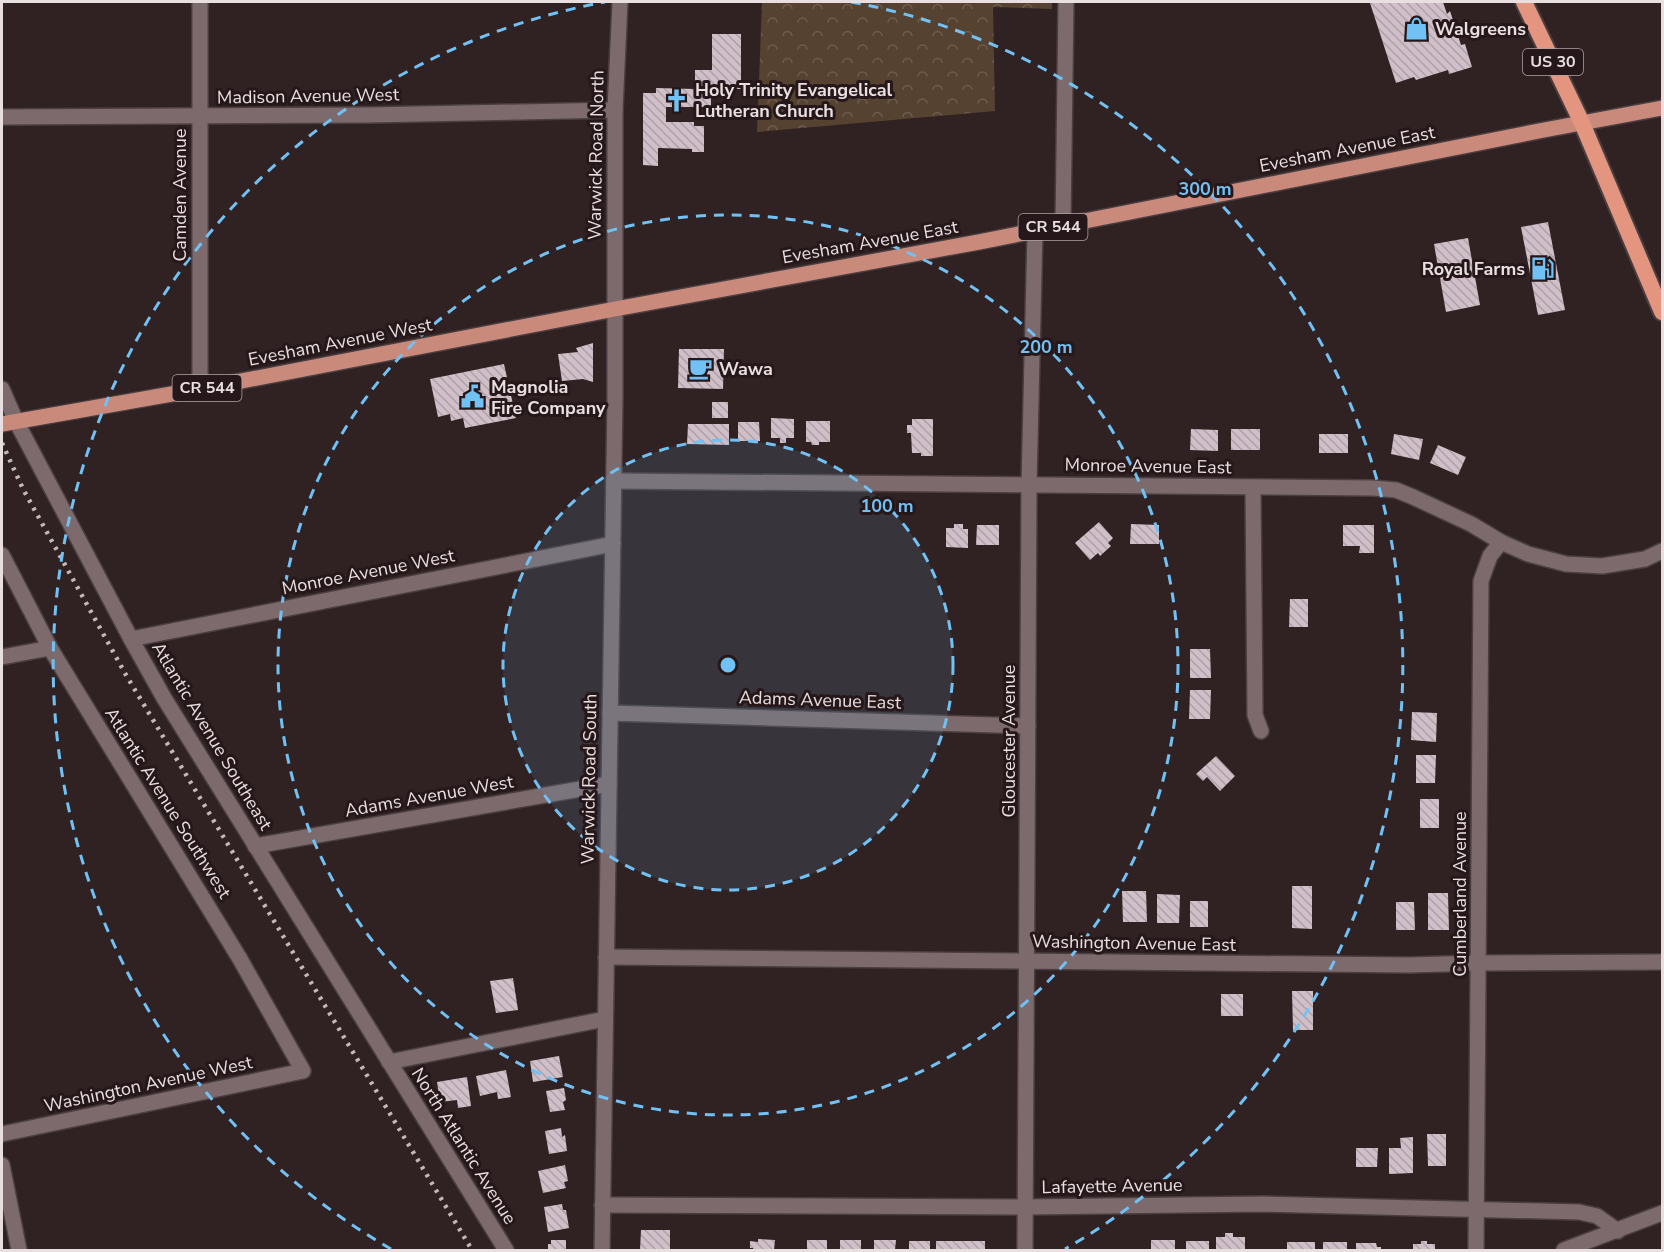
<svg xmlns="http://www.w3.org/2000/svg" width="1664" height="1252" font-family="'Nunito Sans',sans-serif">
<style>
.park{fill:url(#park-crowns)}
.building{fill:url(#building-back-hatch)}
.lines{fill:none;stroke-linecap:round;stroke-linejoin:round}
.minor-casing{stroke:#4a3e40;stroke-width:18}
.tertiary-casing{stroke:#4a3e40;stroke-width:18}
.primary-casing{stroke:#4a3e40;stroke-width:18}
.trunk-casing{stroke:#4a3e40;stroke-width:20}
.minor{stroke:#7c6a6c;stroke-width:15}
.tertiary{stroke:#7c6a6c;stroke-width:15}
.primary{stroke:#ca8a7b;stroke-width:15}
.trunk{stroke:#e49580;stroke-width:16}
.rail{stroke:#c4b9ba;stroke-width:4.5;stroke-dasharray:3 6;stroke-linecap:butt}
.ring{fill:none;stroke:#71c1f5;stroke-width:3;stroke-dasharray:10 8}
.labels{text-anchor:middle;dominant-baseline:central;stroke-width:6;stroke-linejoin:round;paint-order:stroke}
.shield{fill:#26181a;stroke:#aea3a5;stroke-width:1.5}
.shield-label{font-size:16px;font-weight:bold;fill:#e9dfe0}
.poi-label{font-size:18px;font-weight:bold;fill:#e9dfe0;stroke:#26181a;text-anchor:start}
.street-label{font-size:18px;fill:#e9dfe0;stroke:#26181a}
.centre{fill:#71c1f5;stroke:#26181a;stroke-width:3}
.ring-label{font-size:18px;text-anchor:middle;font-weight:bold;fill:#71c1f5;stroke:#26181a;stroke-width:6;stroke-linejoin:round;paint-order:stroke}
</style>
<defs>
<pattern id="park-crowns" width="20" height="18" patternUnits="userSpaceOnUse" patternTransform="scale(1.5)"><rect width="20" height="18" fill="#554231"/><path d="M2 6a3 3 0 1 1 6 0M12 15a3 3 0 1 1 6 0" fill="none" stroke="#6d5d4f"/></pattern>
<pattern id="building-back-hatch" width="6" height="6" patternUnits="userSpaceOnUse" patternTransform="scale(1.5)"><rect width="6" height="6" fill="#d0bfc8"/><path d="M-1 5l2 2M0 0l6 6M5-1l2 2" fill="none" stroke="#aea0a7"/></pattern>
</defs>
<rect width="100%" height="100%" fill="#302223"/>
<path class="park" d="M762,2H1052V9L993,7L995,111L757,132Z"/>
<g class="building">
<path d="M1371,2H1443L1447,14L1450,11L1461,45L1465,44L1472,67L1449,74L1448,70L1416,80L1414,77L1396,83L1370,3Z"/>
<path d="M712,34H741V89H711V107H666V122H694V126H704V152H692V149L658,148V166L643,165V93H656V88L695,89V70H712Z"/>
<path d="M1548,222L1565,310L1538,315L1521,227Z"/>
<path d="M1468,238L1480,305L1446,312L1434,244Z"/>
<path d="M593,343V382L583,379L562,381L558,354L578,352L576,348Z"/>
<path d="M679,349H724L723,389L678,388Z"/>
<path d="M504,364L516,418L465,428L463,418L451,421L450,414L438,417L430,379Z"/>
<rect x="712" y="402" width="16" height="16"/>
<path d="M771,418L794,419V438H786V443H780V438H771Z"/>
<path d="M912,419H933V456H921V453H912L911,433H907V425H912Z"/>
<path d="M806,421H830V442H819V445H812L811,442H806Z"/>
<path d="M738,422H759L760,441H738Z"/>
<path d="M688,424H729V445L687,444Z"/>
<path d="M1191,429L1218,430V451L1190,450Z"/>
<rect x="1231" y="429" width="29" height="21"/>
<rect x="1319" y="434" width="29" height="19"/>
<path d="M1394,434L1423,439L1419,460L1391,454Z"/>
<path d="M1438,445L1466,457L1458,475L1430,463Z"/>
<path d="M1099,522L1113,538L1108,543L1111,546L1100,556L1098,553L1090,560L1075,543Z"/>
<path d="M954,524H963V529H968V548L946,547V528H954Z"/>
<path d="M1131,524L1159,525V544H1130Z"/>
<path d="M977,525H999V545H976Z"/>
<path d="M1343,525H1374V553H1359L1360,546H1343Z"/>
<path d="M1290,599H1308V627H1289Z"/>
<path d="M1190,649H1210L1211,678H1190Z"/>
<path d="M1190,690H1211L1210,719H1189Z"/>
<path d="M1412,712L1437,713L1436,742L1411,740Z"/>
<path d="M1416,755H1436L1435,783H1416Z"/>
<path d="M1216,756L1235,776L1220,791L1207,777L1203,781L1196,774Z"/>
<rect x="1420" y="799" width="19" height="29"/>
<path d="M1292,886H1312V929L1292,928Z"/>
<path d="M1122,891H1146L1147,922H1123Z"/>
<path d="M1428,893H1448L1449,930H1428Z"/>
<path d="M1157,894L1180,895L1179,923H1157Z"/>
<rect x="1190" y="901" width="18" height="26"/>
<path d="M1396,902H1414L1415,930H1396Z"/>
<path d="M513,978L518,1010L496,1013L490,981Z"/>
<path d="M1292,991H1313V1030H1293Z"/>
<rect x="1221" y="994" width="22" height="22"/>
<path d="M559,1056L563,1077L533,1082L530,1061Z"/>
<path d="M506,1070L511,1097L498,1099L497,1092L480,1096L476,1076Z"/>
<path d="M467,1077L471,1106L458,1108L457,1100L440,1102L437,1082Z"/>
<path d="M564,1088L566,1100L563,1102L565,1110L550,1112L546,1091Z"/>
<path d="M561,1128L562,1137L565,1135L567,1151L549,1154L545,1131Z"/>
<path d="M1427,1134H1446V1166H1428Z"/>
<path d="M1413,1137V1173L1389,1174V1148H1401L1400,1138Z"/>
<path d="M1356,1148H1378L1377,1167H1356Z"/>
<path d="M565,1165L568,1181L564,1182L566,1188L543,1193L538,1171Z"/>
<path d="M562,1204L563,1210H566L569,1228L548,1232L544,1207Z"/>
<path d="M641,1230H670V1250H640Z"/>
<path d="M1225,1233H1233V1237H1245V1250H1216V1237H1225Z"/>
<path d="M758,1239L775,1240L774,1250H753V1248H750V1241L758,1242Z"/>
<path d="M551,1240H566V1250H548V1244H551Z"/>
<rect x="807" y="1240" width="20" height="10"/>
<rect x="840" y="1240" width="21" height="10"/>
<path d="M874,1240H896L895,1250H874Z"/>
<rect x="1151" y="1240" width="24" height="10"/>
<rect x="909" y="1241" width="21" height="9"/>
<path d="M936,1241H985V1250H964V1249H955V1250H936Z"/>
<rect x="1186" y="1241" width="23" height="9"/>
<path d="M1421,1241H1427V1244H1435V1250H1413V1244H1421Z"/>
<rect x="1287" y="1242" width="28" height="8"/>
<rect x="1323" y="1242" width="24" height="8"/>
<path d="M1356,1243H1376L1377,1247H1381V1250H1356Z"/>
</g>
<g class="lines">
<defs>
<g id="minor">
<path d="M2,117L368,115L615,110"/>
<path d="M1063,225L1066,2"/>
<path d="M200,389V2"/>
<path d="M614,481L1373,488L1396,490L1413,497L1471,524L1501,542L1528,554L1566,564L1602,566L1645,559L1662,551"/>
<path d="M1253,487L1255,715L1261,731"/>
<path d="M2,555L50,648L240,959L303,1071L2,1134"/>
<path d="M131,639L613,544"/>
<path d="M2,657L50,648"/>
<path d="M610,713L1028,726"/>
<path d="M255,846L609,784"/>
<path d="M606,957L1409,965L1479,963L1662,962"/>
<path d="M389,1062L605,1019"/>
<path d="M2,1165L19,1250"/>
<path d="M602,1205L1026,1207L1263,1204L1579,1212L1597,1216L1618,1231"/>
<path d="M1025,1250L1029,485L1035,231"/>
<path d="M1476,1250L1481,581L1490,556L1501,542"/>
<path d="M1564,1250L1662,1213"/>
</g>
<g id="tertiary">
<path d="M2,389L16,421L131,639L164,698L506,1250"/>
<path d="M602,1250L615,397V110L620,2"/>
</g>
<path id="primary" d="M2,424L200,389L615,309L979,242L1544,130L1662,108"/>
<path id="trunk" d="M1524,2L1582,123L1662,312"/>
</defs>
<use href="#minor" class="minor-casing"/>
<use href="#tertiary" class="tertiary-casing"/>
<use href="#primary" class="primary-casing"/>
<use href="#trunk" class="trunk-casing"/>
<use href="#minor" class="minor"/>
<use href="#tertiary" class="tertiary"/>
<use href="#primary" class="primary"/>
<use href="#trunk" class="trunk"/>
<path class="rail" d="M2,443L23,489L126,675L472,1250"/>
</g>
<circle cx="728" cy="665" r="225" fill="#71c1f5" fill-opacity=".12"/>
<g class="ring">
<circle cx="728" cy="665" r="225"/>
<circle cx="728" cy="665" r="450"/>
<path d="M391 1249A674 674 0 0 1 605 2M851 2A674 674 0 0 1 1065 1249"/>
</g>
<defs>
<symbol id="shop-bare" viewBox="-9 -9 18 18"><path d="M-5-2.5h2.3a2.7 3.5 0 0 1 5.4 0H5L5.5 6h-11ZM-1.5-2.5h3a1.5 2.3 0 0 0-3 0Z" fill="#71c1f5" stroke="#26181a" stroke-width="2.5" paint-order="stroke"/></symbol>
<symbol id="church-bare" viewBox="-9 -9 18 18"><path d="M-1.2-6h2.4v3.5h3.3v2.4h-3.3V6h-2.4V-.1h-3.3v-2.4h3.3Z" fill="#71c1f5" stroke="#26181a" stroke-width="2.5" paint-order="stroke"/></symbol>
<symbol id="fuel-bare" viewBox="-9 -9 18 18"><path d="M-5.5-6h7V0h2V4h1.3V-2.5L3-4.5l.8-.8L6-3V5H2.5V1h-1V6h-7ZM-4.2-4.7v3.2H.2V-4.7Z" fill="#71c1f5" stroke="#26181a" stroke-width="2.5" paint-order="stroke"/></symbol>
<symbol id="cafe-bare" viewBox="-9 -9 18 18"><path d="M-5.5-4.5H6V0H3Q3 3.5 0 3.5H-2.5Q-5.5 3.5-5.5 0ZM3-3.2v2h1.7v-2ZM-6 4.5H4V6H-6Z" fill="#71c1f5" stroke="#26181a" stroke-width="2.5" paint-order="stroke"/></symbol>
<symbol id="civic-bare" viewBox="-9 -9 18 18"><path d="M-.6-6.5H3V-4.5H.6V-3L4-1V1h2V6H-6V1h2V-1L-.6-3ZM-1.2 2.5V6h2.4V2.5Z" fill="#71c1f5" stroke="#26181a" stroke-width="2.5" paint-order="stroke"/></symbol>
</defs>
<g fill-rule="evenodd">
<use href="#shop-bare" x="1400" y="12" width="33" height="33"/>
<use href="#church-bare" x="660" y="84" width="33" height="33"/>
<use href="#fuel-bare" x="1526" y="252" width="33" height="33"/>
<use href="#cafe-bare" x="684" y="352" width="33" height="33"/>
<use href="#civic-bare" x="456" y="380" width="33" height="33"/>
</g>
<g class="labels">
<g class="shield">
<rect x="1523" y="49" width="60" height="26" rx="4.5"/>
<rect x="1018.5" y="214" width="69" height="26" rx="4.5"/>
<rect x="172.5" y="375" width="69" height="26" rx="4.5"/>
</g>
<g class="shield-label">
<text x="1553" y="62">US 30</text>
<text x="1053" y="227">CR 544</text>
<text x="207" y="388">CR 544</text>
</g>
<g class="poi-label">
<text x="1435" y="29">Walgreens</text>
<text x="695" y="90">Holy Trinity Evangelical<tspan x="695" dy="21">Lutheran Church</tspan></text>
<text x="1525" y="269" text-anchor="end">Royal Farms</text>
<text x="719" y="369">Wawa</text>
<text x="491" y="387">Magnolia<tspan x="491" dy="21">Fire Company</tspan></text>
</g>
<g class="street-label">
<text transform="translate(308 96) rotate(-1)">Madison Avenue West</text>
<text transform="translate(1347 149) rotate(-11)">Evesham Avenue East</text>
<text transform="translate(596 155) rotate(-89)">Warwick Road North</text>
<text transform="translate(180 195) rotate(-90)">Camden Avenue</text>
<text transform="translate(870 242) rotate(-10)">Evesham Avenue East</text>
<text transform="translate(340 342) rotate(-11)">Evesham Avenue West</text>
<text transform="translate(1148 466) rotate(1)">Monroe Avenue East</text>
<text transform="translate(368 572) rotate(-11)">Monroe Avenue West</text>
<text transform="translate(820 700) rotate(2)">Adams Avenue East</text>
<text transform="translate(212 736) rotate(59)">Atlantic Avenue Southeast</text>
<text transform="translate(1009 741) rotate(-90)">Gloucester Avenue</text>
<text transform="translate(589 779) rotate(-89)">Warwick Road South</text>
<text transform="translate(429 796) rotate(-10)">Adams Avenue West</text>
<text transform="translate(168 803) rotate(58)">Atlantic Avenue Southwest</text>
<text transform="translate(1460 894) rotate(-90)">Cumberland Avenue</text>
<text transform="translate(1134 943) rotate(1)">Washington Avenue East</text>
<text transform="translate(148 1084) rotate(-12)">Washington Avenue West</text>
<text transform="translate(464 1146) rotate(58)">North Atlantic Avenue</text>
<text transform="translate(1112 1186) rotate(-1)">Lafayette Avenue</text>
</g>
</g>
<circle cx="728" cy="665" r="9" class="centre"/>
<g class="ring-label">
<text x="1205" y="195">300 m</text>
<text x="1046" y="353">200 m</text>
<text x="887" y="512">100 m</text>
</g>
<rect width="1664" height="1252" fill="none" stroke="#e9dfe0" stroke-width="6"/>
</svg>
